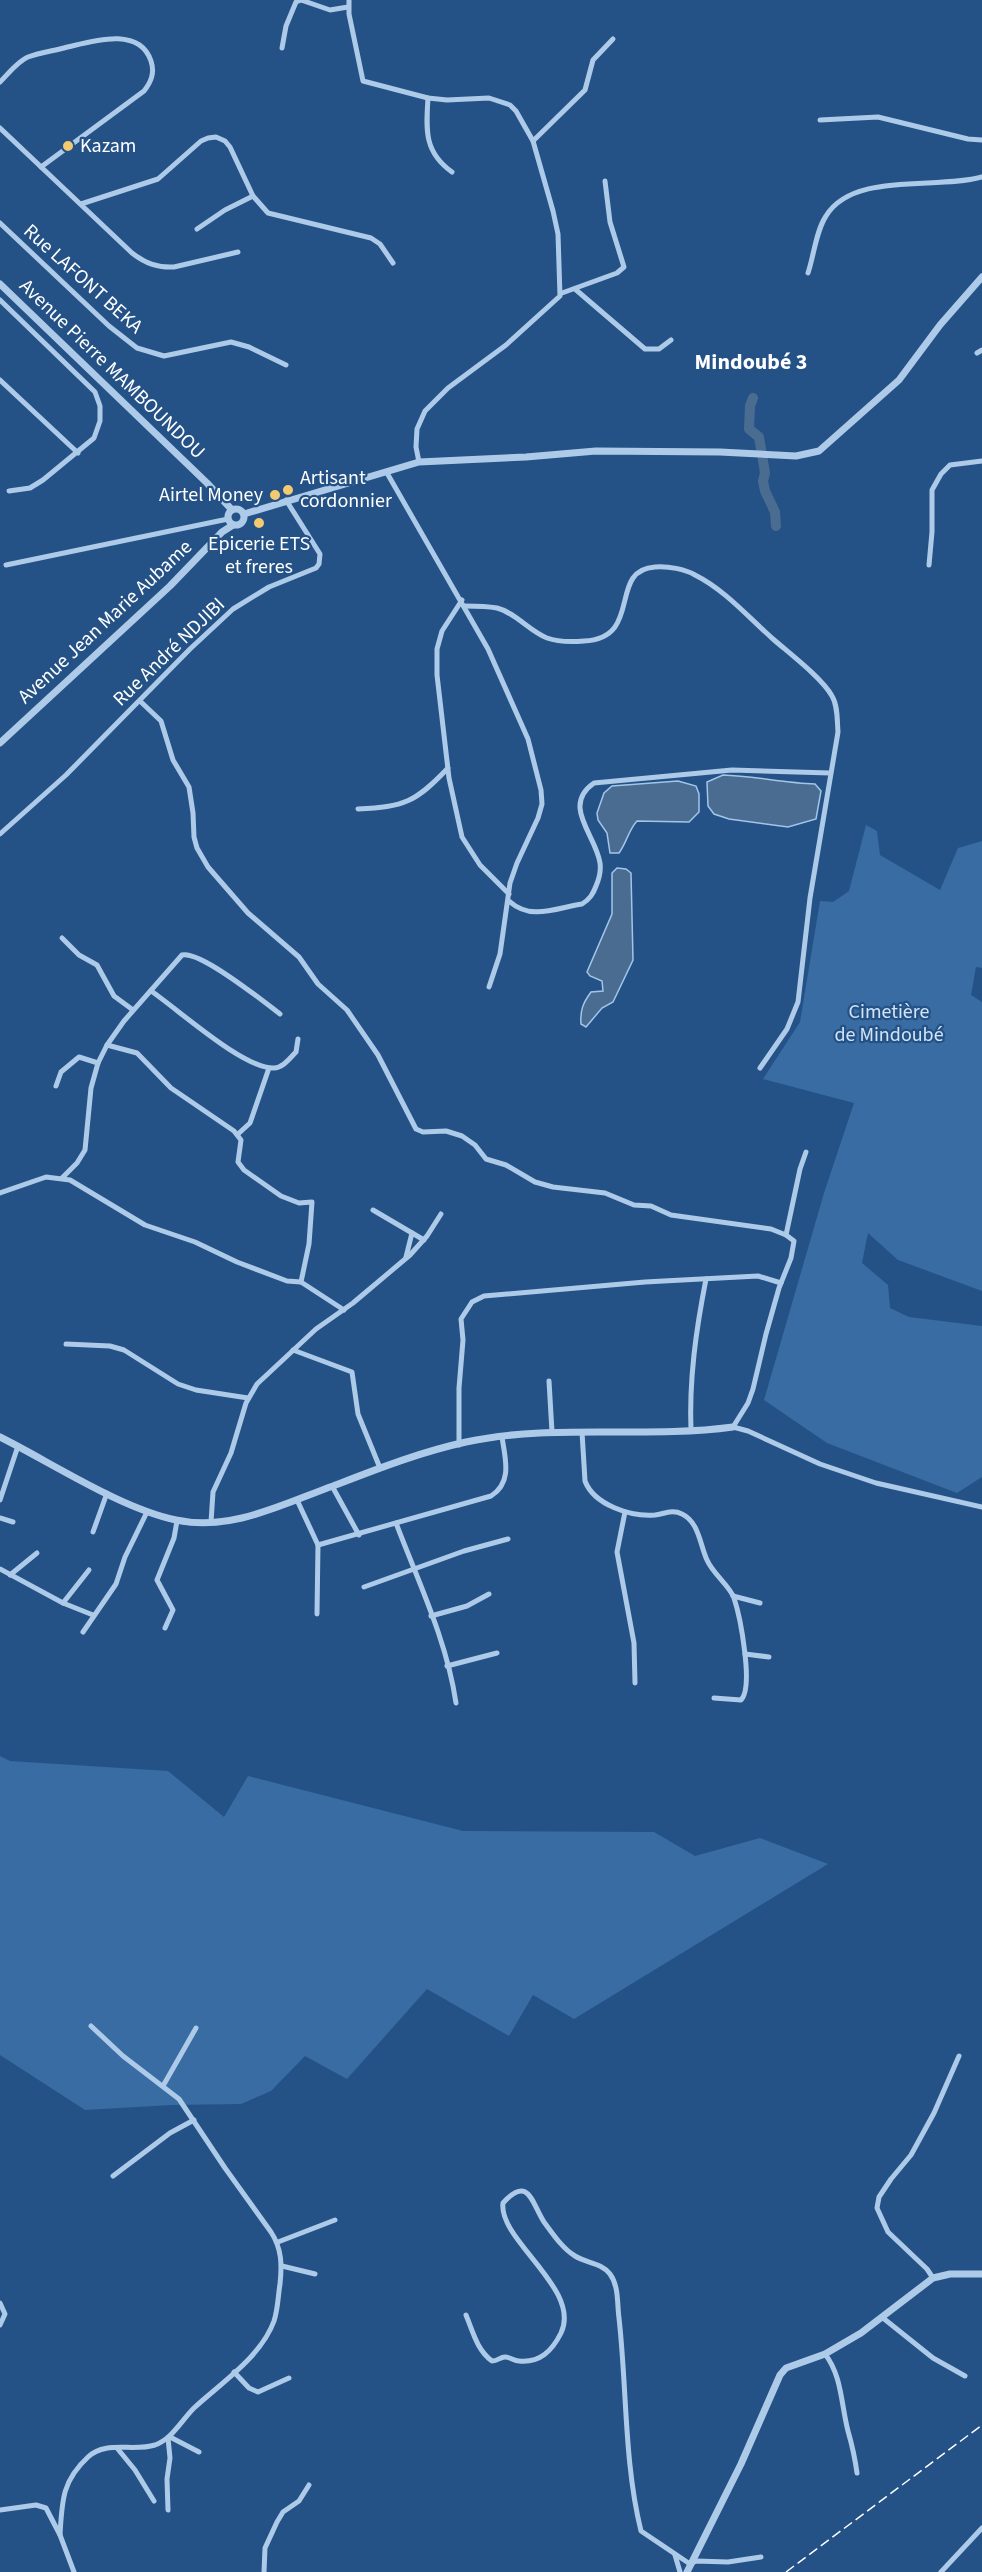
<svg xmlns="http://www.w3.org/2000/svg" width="982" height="2572" font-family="'Source Sans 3',sans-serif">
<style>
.green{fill:#386ca3}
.water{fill:#4b6c91;stroke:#a2c6ea;stroke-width:1.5}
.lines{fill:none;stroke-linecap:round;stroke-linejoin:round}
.river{stroke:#4b6c91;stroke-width:10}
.minor{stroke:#aecae9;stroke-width:5}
.tertiary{stroke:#aecae9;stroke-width:7}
.rail{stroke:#fff;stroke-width:1.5;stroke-dasharray:10 4.5;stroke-linecap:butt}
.poi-dot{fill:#f3c971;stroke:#245286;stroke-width:2}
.labels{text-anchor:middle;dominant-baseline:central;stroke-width:4.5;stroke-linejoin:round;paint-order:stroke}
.poi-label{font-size:20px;fill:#fff;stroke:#245286;text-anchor:start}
.street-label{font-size:20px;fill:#fff;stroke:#245286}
.park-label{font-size:20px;fill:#d2e4f7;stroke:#245286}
.quarter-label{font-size:22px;font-weight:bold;fill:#fff;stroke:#245286}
</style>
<rect width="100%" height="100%" fill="#245286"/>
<g class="green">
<path d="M866,825L877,831L880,855L940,890L958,848L982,841V968L976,967L971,995L982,1002V1291L898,1260L868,1233L862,1263L888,1285L890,1308L909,1317L982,1326V1477L957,1493L827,1443L764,1400L824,1193L854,1103L763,1079L800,1022L820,901L833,902L849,891Z"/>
<path d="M0,1756L10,1761L168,1771L224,1817L248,1776L463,1831L654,1832L695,1856L760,1838L828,1864L574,2019L533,1995L509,2036L427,1989L347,2079L305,2056L271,2091L241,2104L171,2105L85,2110L0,2055Z"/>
</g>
<g class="water">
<path d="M723,775C754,776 784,783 815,784L821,791L816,819L788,827L729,819L714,814L708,806L707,782Z"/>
<path d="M678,781L696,786L699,794V812L689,822L637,821C628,831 627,842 619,853H610L607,833L598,820L597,813L604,793L612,786Z"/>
<path d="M617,868L626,869L631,873L633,960L613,1002L602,1008L586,1027L581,1024C580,1010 583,1003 591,992L603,991L602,981L590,976L587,972L612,914V873Z"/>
</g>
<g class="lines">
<path class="river" d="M753,398L750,406L749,429L759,437L765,473L763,481L765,491L775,512L776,526"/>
<g class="minor">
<path d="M349,0V14L363,81L428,98L447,100L489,98L510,105L516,111L533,141L553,211L558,234L560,296L506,345L448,388L425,411L417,429L416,447L419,462"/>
<path d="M282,48L286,26L296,2L301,0L330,10L348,7"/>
<path d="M0,82C8,74 18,61 28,57C39,53 52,51 64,48C90,42 139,25 151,61C155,73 151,82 144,91L41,167"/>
<path d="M428,98C426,130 424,152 452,172"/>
<path d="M820,120L878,117L968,139L982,140"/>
<path d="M0,128L132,253C145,263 157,268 174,267L238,252"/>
<path d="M533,141L585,90L593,60L613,39"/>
<path d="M81,204L158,179L201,141L208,138L216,137L225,141L230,147L253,196L268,213L371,238L380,244L393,263"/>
<path d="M0,223L109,326L137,348L164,356L231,342L249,347L286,365"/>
<path d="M197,229L225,210L253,196"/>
<path d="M808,273C814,255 816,231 826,216C853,171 938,190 982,177"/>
<path d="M575,289L645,349H659L671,340"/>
<path d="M562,293L617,273L624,267L610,222L605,181"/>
<path d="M0,300L95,392L100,406V421L94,438L43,480L30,488L9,491"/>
<path d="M977,353L982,350"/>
<path d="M0,380L78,453"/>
<path d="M387,473L488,649L528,739L541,790L542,804L538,818L517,863L510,883L500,954L489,987"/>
<path d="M6,565L228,519"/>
<path d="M929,565L932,532V490L941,474L950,465L982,461"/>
<path d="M462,600L442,631L437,649V675L449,778L462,837L480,865L509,894"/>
<path d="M465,606C475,606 486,606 497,608C516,613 529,631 547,638C558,642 572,642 584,641C644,638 607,570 655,567C668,566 685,569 695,575C725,590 748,617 773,639C789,653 822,678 832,696C838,706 837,720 838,732L810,898L798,1002L787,1029L760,1068"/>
<path d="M140,701L161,721L173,760L189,787L193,813L194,837L197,848L208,867L248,913L299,957L318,984L347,1010L378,1055L416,1129L423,1132L446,1131L462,1136L475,1145L486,1159L506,1165L535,1182L553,1187L605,1193L634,1205L651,1206L671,1215L771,1229L786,1235L794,1241L791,1258L779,1288L766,1334L753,1389L748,1403L733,1427L748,1431L820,1464L876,1483L982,1507"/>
<path d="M358,809C404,807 416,802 448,768"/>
<path d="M0,834L66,775L190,649L233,609L269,587L316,568L319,564L320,554L286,500"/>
<path d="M509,901C531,921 556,908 582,904C590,899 593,894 596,886C599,879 601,870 600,863C596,835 561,806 594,783L732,770L830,773"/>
<path d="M62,938L79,955L97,965L114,996L133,1010"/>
<path d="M151,991C178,1009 243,1069 274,1068C283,1068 290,1058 296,1052L298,1039"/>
<path d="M107,1045L137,1053L171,1088L234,1131L241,1140L238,1162L244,1170L281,1196L299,1203L312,1202L309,1244L301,1282"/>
<path d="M56,1086L61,1072L79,1057L98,1063"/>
<path d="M238,1134L250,1123L269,1068"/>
<path d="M62,1178L77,1163L85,1150L91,1088L98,1063L107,1045L124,1021L182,955C200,950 264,1002 280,1014"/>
<path d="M0,1193L46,1177L70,1180L145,1225L195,1242L237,1262L287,1281L301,1282L344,1310"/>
<path d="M373,1210L424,1240"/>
<path d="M786,1235L800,1169L806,1152"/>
<path d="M406,1257L412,1233"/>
<path d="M66,1344L110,1346L124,1350L178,1384L196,1390L248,1398"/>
<path d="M293,1350L352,1372L358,1414L380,1468"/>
<path d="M549,1381L552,1432"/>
<path d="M691,1431C689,1379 696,1330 706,1279"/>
<path d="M582,1432L585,1481C594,1505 631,1517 655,1515C664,1514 672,1509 682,1514C699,1522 700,1545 707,1560C713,1574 730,1586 734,1598C740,1616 754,1687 741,1700L714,1698"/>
<path d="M459,1445V1388L463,1340L461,1319L472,1302L484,1296L645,1282L720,1278L758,1276L781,1283"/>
<path d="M332,1486L359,1535"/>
<path d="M0,1500L18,1446"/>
<path d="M297,1500L318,1545L317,1614"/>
<path d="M625,1512L617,1552L634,1643L635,1683"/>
<path d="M0,1518L13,1522"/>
<path d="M211,1522L213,1492L231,1453L246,1403L257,1384L316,1329L353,1303L410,1255L427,1236L441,1214"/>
<path d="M396,1523C418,1581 447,1641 456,1703"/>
<path d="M93,1532L107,1493"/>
<path d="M318,1545L491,1496C513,1482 505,1458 502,1437"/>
<path d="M0,1569L63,1603L93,1615"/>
<path d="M10,1575L37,1553"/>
<path d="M364,1587L464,1551L508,1539"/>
<path d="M733,1596L760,1603"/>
<path d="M63,1603L89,1570"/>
<path d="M431,1616L467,1606L489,1594"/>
<path d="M165,1628L173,1610L157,1580L174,1538L177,1521"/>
<path d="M83,1632L116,1584L125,1557L147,1512"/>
<path d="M745,1654L769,1657"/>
<path d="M447,1666L497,1653"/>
<path d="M163,2086L196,2028"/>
<path d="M113,2176L170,2133L194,2120"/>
<path d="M278,2242L335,2220"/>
<path d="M282,2266L315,2274"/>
<path d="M933,2278L927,2269L888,2232L877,2208L879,2197L891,2179L911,2155L934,2113L959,2056"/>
<path d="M0,2303L5,2314L0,2325"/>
<path d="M466,2315C473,2332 477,2350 492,2361C498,2361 500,2357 505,2357C510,2357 514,2361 519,2361C540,2363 552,2351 561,2333C582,2289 498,2240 503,2203C529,2174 532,2204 544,2222C553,2234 562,2248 575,2256C586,2263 602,2263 610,2274C619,2286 617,2304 619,2318C627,2389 624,2462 641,2531L690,2564L696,2561L728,2562L761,2557"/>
<path d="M883,2318L933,2358L965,2376"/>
<path d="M825,2354C842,2376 841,2404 848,2431C852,2445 855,2458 857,2473"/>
<path d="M234,2372L249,2388L258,2392L289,2378"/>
<path d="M170,2437L199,2452"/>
<path d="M168,2438L170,2458L167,2479L168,2510"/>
<path d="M117,2448L135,2470L154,2501"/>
<path d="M0,2510L36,2505L46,2508L60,2535L74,2572"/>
<path d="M60,2535C62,2501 62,2481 88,2457C106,2440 133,2452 155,2445C172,2439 181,2421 194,2408C221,2383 261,2357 274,2321C278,2309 278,2296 280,2284C282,2265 282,2249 271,2232L225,2168L179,2099L123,2056L91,2026"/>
<path d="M675,2555L680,2572"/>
<path d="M264,2572L265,2548L277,2522L283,2512L299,2501L309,2485"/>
<path d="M941,2572L982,2528"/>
</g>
<g class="tertiary">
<path d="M0,284L207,483L232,510"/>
<circle cx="236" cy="517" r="8"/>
<path d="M244,514L419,462L526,457L596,451L720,452L796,456L819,451L899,380L940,325L982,277"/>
<path d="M0,743L170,586L222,532L233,525"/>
<path d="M0,1437C52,1463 120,1508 176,1520C230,1532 283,1504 333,1486C377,1469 420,1452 466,1442C554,1423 644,1439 733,1427"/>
<path d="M687,2572L741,2464L780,2375L786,2368L825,2354L861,2333L933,2278L950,2274H982"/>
</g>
<path class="rail" d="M786,2572L982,2425"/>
</g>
<g class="poi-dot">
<circle cx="68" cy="146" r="6"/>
<circle cx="288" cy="490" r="6"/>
<circle cx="275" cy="495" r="6"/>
<circle cx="259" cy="523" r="6"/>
</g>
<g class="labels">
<g class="poi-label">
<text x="80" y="146">Kazam</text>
<text x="300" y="478">Artisant<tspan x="300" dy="23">cordonnier</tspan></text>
<text x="263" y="495" text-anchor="end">Airtel Money</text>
<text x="259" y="544" text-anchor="middle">Epicerie ETS<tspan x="259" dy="23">et freres</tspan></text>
</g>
<g class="street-label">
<text transform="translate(83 279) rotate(42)">Rue LAFONT BEKA</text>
<text transform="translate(112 369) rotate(44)">Avenue Pierre MAMBOUNDOU</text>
<text transform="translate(105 622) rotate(-43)">Avenue Jean Marie Aubame</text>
<text transform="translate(169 652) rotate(-44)">Rue André NDJIBI</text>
</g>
<g class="park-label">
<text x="889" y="1012">Cimetière<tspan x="889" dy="23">de Mindoubé</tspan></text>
</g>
<g class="quarter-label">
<text x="751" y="362">Mindoubé 3</text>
</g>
</g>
</svg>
